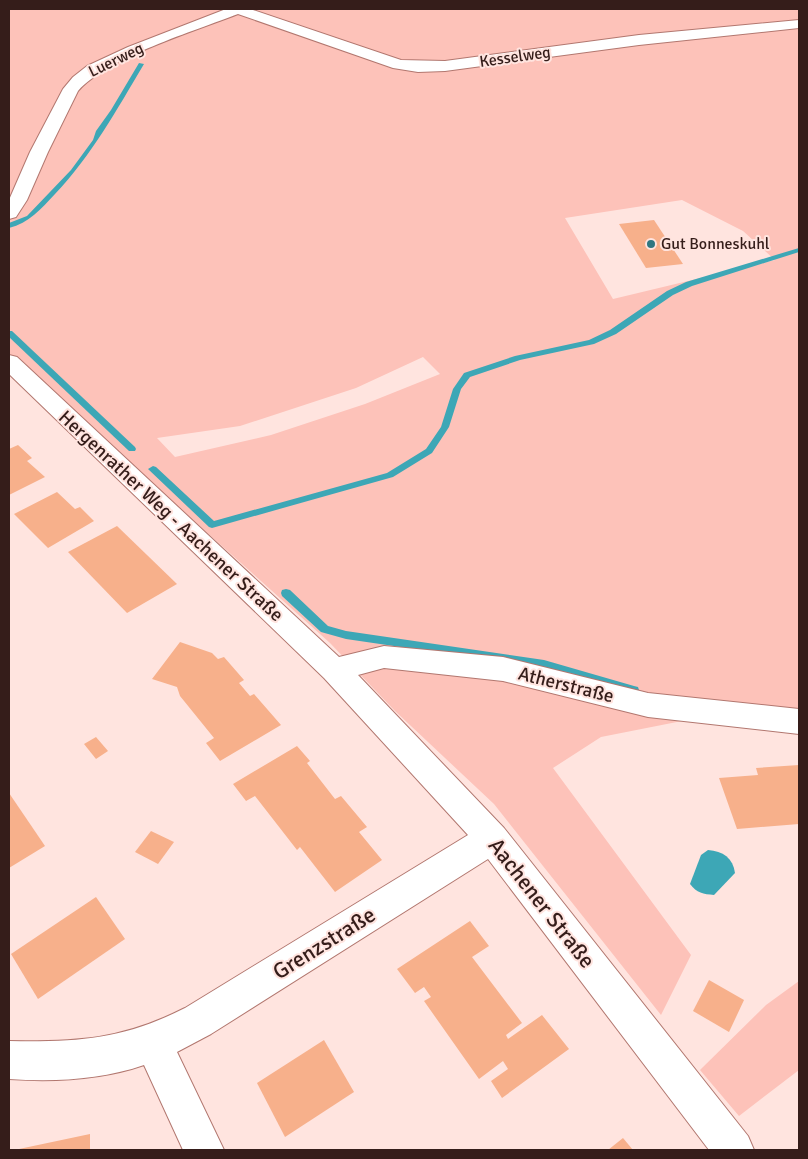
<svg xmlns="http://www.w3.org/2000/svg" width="808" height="1159" font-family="Signika,sans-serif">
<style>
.green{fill:#fdc2b9;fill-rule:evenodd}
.water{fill:#3da7b6}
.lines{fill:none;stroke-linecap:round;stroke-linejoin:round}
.stream{fill:#3da7b6;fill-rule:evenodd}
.building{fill:#f7b08b}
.minor-casing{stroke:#b2776f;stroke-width:2}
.minor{fill:#fff;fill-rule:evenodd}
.poi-dot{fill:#2f7781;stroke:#ffe4df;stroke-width:2}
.labels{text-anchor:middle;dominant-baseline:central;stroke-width:4;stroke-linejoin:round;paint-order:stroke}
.far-street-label{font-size:16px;fill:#351d1a;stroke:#ffe4df}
.far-poi-label{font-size:16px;fill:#351d1a;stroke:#ffe4df;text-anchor:start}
.street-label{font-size:19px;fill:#351d1a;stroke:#ffe4df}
.near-street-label{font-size:22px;fill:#351d1a;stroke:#ffe4df}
</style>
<rect width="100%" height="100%" fill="#ffe4df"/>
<g class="green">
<path d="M9,9H799V716L787,715L687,720L601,737L553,768L691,955L661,1015L494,804L395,711L330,643L9,355ZM682,200L743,231L775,260L613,299L565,218ZM423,357L440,374L365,404L271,435L175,457L157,438L240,426L356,388Z"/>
<path d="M799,981V1070L739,1116L700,1070L766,1005Z"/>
</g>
<path class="water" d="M708,850C723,851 733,858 735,873L714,895C703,894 697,893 690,884L701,855Z"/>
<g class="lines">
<g class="stream">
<path d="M139,63L144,64C116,111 92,155 55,194C41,209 29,223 9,228V223L27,216L71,170L93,140L96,131L111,110Z"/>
<path d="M799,248V252L692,286L673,295L616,334L594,344L520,360L470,377L461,389L449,427L432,453L393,477L212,528L209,527L148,469L153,466L156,467L214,521L387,473L426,449L441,427L453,389L464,373L515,356L589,340L610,330L667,291L686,282Z"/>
<path d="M9,331H12L135,447L136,449L135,451H129L9,337Z"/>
<path d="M286,589L290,590L328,626L346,631L544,660L634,686L638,687L639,690L638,693L634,694L544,668L346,639L321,632L282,596L281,593L282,590Z"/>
</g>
</g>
<g class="building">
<path d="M654,220L683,264L646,268L619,224Z"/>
<path d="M18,445L32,458L27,461L45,477L9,495V449Z"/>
<path d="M57,492L75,509L80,507L94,521L48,548L14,514Z"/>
<path d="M117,526L177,584L127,613L68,552Z"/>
<path d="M180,642L212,653L218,659L224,657L244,680L239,683L250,696L254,694L281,725L220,761L206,743L214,738L180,696L177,687L152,679Z"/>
<path d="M96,737L108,751L96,759L84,744Z"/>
<path d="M297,746L310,761L307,763L335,799L341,796L367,827L359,832L382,860L335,892L300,847L297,850L255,796L246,801L233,784Z"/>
<path d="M799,765V824L737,829L719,778L758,775L756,768Z"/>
<path d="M9,793L45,846L9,868Z"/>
<path d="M151,831L174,842L158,864L135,852Z"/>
<path d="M96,897L125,939L38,999L11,954Z"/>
<path d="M470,921L489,946L472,957L522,1023L506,1035L508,1039L542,1015L569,1049L502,1098L491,1081L508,1069L503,1061L479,1079L424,1001L431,997L424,987L415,993L397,969Z"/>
<path d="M709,980L744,1000L729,1032L693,1011Z"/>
<path d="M324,1040L354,1092L285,1137L257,1083Z"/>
<path d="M90,1134V1150H19V1149Z"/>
<path d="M623,1138L633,1150H608Z"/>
</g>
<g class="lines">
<defs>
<g id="minor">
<path d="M226,9H250L401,60L445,61L639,35L799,20V28L639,45L445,71L418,72L393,68L238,14C195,31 108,57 78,91L48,152L27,200L16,217L9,219V200L30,152L63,89L73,77L87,66L128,47Z"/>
<path d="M9,355L17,357L339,657L384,646L503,657L648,693L799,709V734L648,717L503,681L384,668L358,675L504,828L748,1136L754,1150H709L488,859L211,1034L177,1052L224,1150H183L144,1065C101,1080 54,1082 9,1079V1041C78,1042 122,1040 185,1008L468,835L324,678L9,374Z"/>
</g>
</defs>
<use href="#minor" class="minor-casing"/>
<use href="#minor" class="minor"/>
</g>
<circle class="poi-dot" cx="651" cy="244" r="5"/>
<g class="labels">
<g class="far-street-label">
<text transform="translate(515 57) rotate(-8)">Kesselweg</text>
<text transform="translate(116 60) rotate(-26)">Luerweg</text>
</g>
<g class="far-poi-label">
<text x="661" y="244">Gut Bonneskuhl</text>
</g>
<g class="street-label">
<text transform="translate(171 516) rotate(43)">Hergenrather Weg - Aachener Straße</text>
<text transform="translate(566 685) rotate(14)">Atherstraße</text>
</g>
<g class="near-street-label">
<text transform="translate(542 903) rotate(52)">Aachener Straße</text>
<text transform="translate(324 943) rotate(-32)">Grenzstraße</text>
</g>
</g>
<rect width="808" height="1159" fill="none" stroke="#351d1a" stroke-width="20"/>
</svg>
